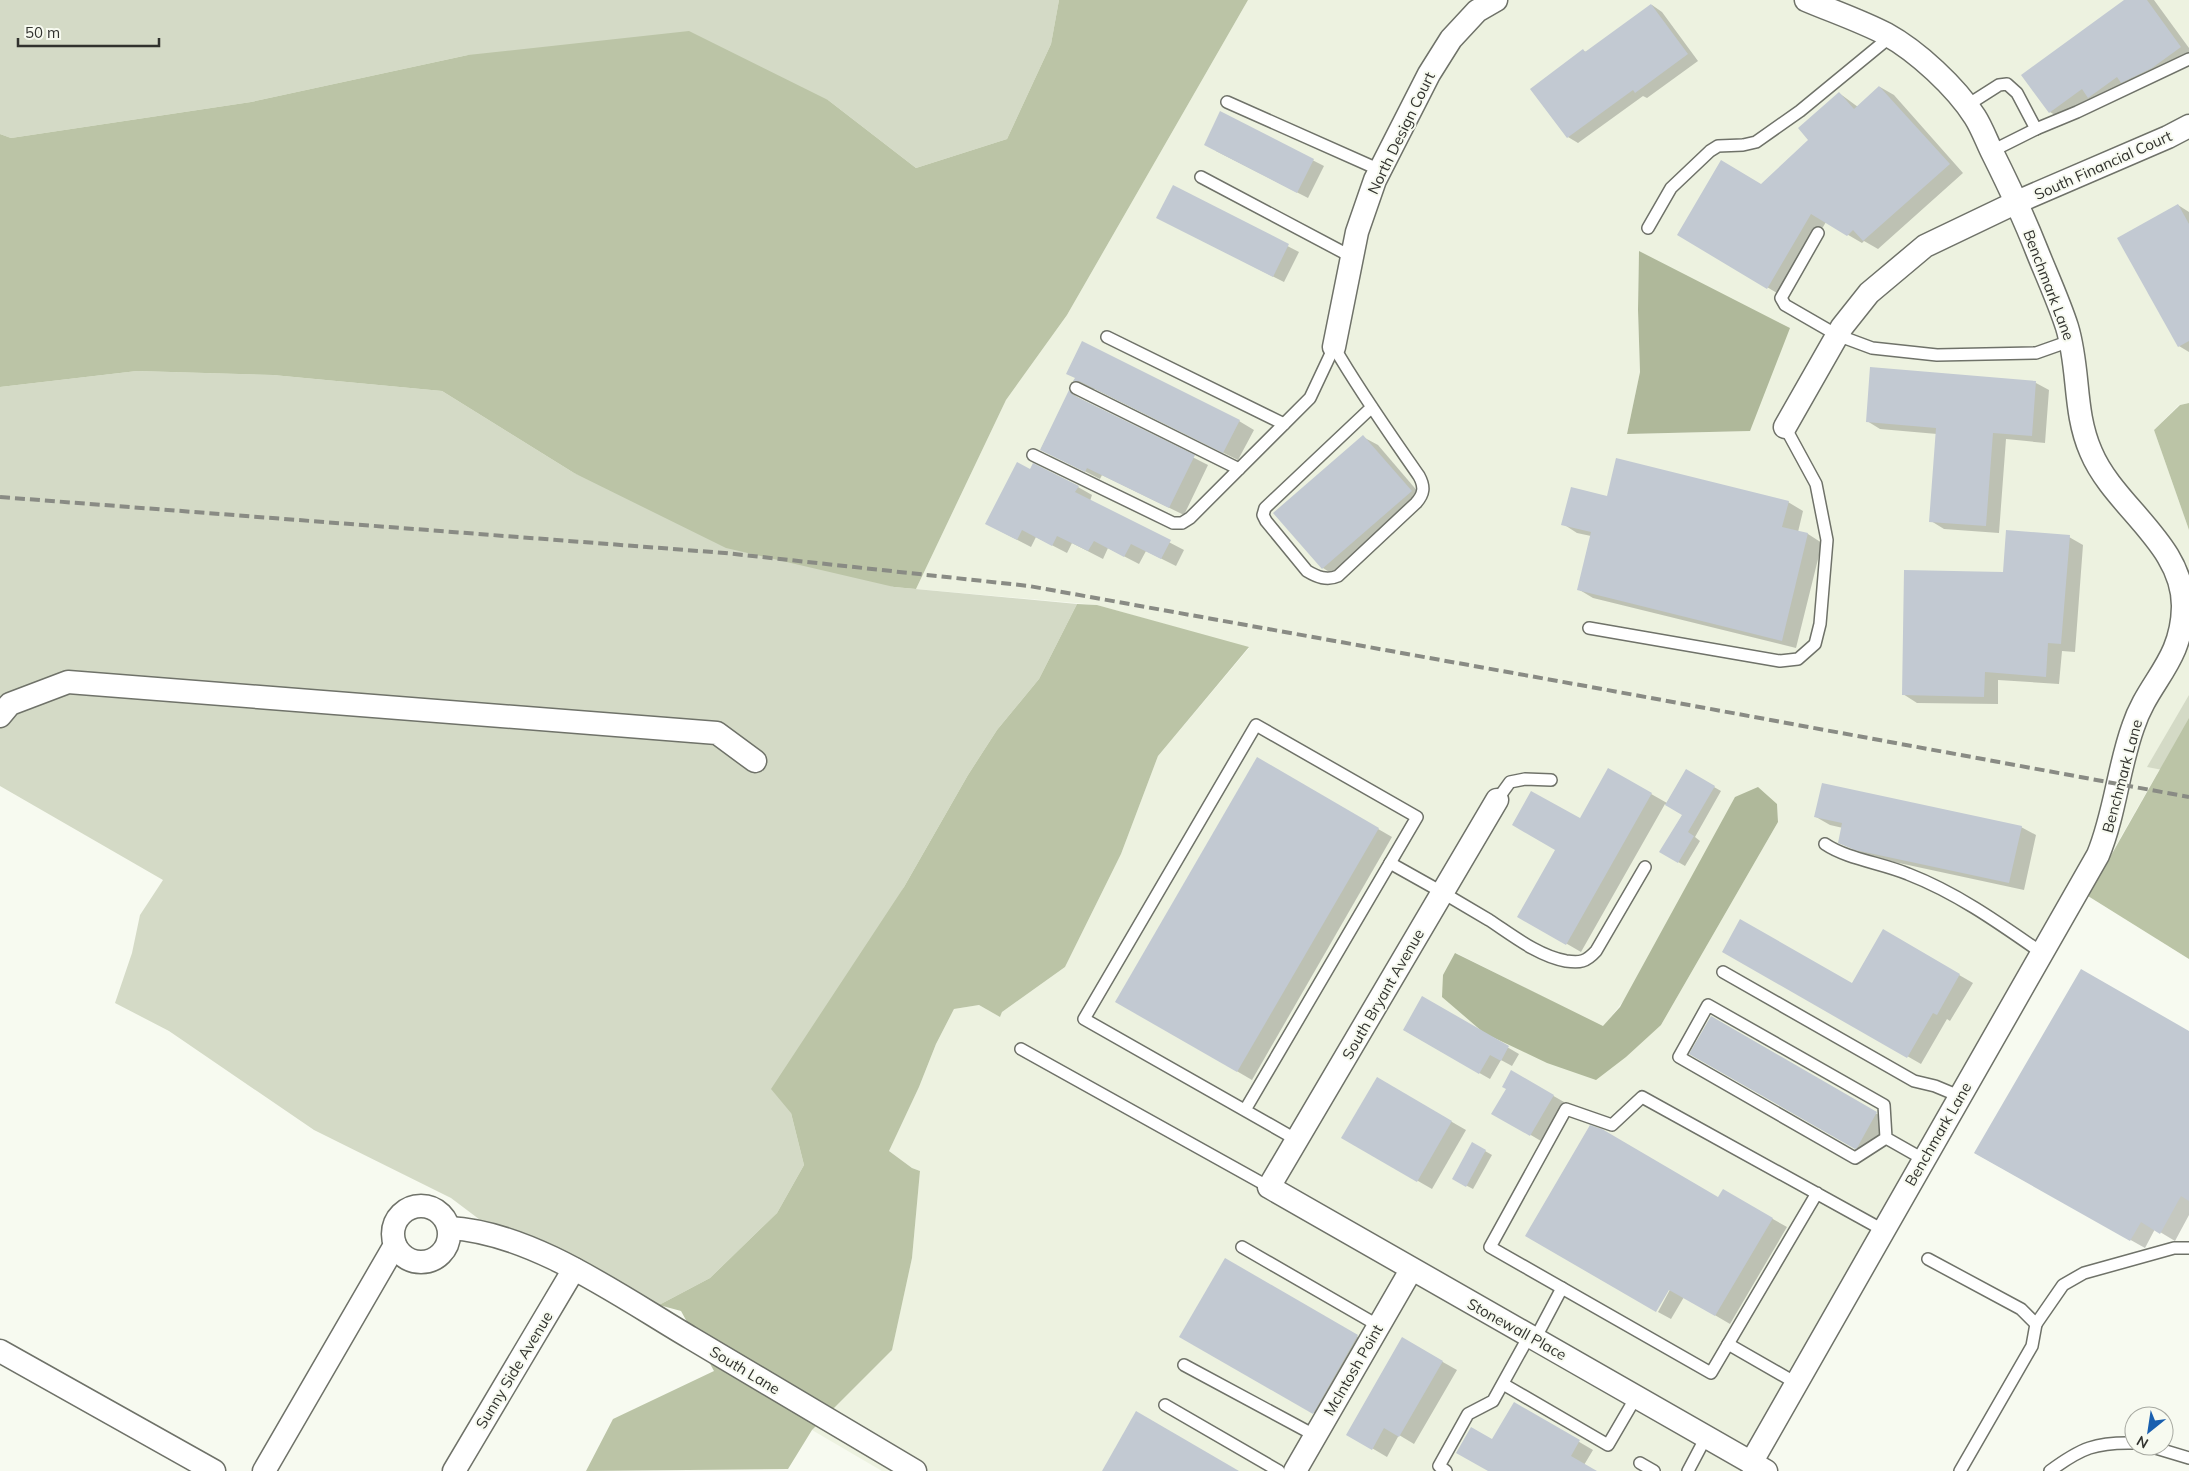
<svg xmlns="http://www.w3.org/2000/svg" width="2189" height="1471" font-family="Mulish,sans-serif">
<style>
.built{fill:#edf2e0;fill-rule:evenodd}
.green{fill:#d4dac6}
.forest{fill:#bbc4a6}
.water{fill:#afb89a}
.shadow{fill:#0003}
.building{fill:#c2c9d2}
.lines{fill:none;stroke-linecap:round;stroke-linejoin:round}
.lane-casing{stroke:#6f7269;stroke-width:14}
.street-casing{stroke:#6f7269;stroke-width:25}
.lane{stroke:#fff;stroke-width:11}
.street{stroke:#fff;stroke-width:22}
.rail{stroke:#898b84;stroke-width:4;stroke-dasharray:10 5;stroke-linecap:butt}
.labels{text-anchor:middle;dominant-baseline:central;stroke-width:4;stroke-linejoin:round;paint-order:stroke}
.street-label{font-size:15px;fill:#31322e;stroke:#f7faf0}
</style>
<rect width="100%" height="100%" fill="#f7faf0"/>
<path class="built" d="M1248,0H2189V403L2179,405L2154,430L2189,530V718L2107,861L1745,1471H882L812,1430L892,1349L912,1258L920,1171L912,1168L889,1151L919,1087L936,1044L954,1009L979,1005L1000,1017L1002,1012L1065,967L1121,854L1158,756L1249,648L1097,605L916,589L1006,400L1067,315ZM1639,251L1750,431L1627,434L1640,372L1638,310ZM1777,804L1778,822L1661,1025L1484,1033L1456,953L1603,1027Z"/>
<g class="green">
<path d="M0,0H1059L1051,44L1007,139L916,168L828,100L468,55L251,102L11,138L0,134Z"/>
<path d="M137,371L273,375L442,391L574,473L894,587L1077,604L1039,679L997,730L968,775L904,887L791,1113L804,1165L777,1213L710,1278L659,1305L579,1281L533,1260L451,1198L314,1130L169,1031L115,1003L132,953L140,915L163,880L0,786V387Z"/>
<path d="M2189,695V775L2147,767Z"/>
</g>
<g class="forest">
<path d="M1059,0H1248L1067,315L1006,400L916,589L894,587L726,548L574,473L442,391L273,375L137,371L0,387V134L11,138L251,102L468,55L689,31L828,100L916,168L1007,139L1051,44Z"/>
<path d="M2189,403V530L2154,430L2180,405Z"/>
<path d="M1077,604L1097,605L1249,647L1158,756L1121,854L1065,967L1002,1012L1000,1017L979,1005L954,1009L936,1044L919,1087L889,1151L912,1168L920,1171L912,1258L892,1350L812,1430L788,1469L586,1471L613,1419L714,1371L681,1311L659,1305L710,1278L777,1213L804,1165L791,1113L771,1089L904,887L968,775L997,730L1039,679Z"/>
<path d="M2189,718V959L2088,896Z"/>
</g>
<g class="water">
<path d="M1639,251L1790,328L1750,431L1627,434L1640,372L1638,310Z"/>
<path d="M1758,787L1777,804L1778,822L1661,1025L1626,1057L1596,1080L1547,1063L1484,1033L1442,997L1443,975L1455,953L1603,1026L1620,1007L1735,797Z"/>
</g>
<g class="shadow">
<path d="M2126,0H2154L2189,48V60L2166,76L2137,90L2129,86L2065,121L2050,112L2023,75Z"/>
<path d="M1652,5L1662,12L1698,61L1647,98L1643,96L1578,143L1568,137L1583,51L1587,52Z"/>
<path d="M1880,87L1894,95L1963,173L1878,249L1864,241L1862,243L1826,222L1782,296L1679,235L1761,185L1810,140L1839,93L1858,107Z"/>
<path d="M1221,113L1324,166L1308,198L1216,151Z"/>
<path d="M1173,187L1299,252L1284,282L1168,223Z"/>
<path d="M2178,205L2189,212V352L2179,346Z"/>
<path d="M1076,378L1239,421L1254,430L1238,460L1095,389H1089L1075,381Z"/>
<path d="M2036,383L2049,390L2045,443L2006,439L1999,533L1944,529L1931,521L1937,434L1880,429L1867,421Z"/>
<path d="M1070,392L1086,403L1208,465L1184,515L1102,475L1100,479L1041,449Z"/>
<path d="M1363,437L1378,445L1425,500L1337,577L1323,568L1275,513Z"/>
<path d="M1031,471L1078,487L1092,495L1090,501L1184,550L1176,566L1146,551L1139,564L1108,548L1103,559L1072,543L1067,553L1036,537L1031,547L987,524Z"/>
<path d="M1788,502L1803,511L1798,532L1808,534L1822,543L1796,648L1593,598L1578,589L1591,536L1577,533L1563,524Z"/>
<path d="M2069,537L2083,545L2075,652L2062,651L2059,684L1998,680V704L1917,703L1903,694Z"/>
<path d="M1257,759L1392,837L1252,1080L1117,1001Z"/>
<path d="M1609,770L1667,803L1686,771L1721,791L1695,837L1700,841L1685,866L1661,852L1683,814L1665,804L1581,952L1519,916L1580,820Z"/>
<path d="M1816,817L2021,827L2036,835L2024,890L1871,857L1840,842L1843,828L1830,825Z"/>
<path d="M1883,931L1973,983L1950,1021L1947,1019L1921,1064L1723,951L1852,984Z"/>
<path d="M1423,998L1519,1054L1512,1066L1501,1060L1490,1079L1404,1030Z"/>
<path d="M1711,1018L1891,1122L1870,1156L1691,1054Z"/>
<path d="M2189,1032V1215L2175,1241L2155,1229L2145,1248L1975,1153Z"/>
<path d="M1512,1072L1564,1102L1541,1141L1493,1113L1507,1089Z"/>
<path d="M1377,1079L1466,1130L1432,1189L1343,1138Z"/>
<path d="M1473,1144L1492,1155L1473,1189L1454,1179Z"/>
<path d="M1723,1191L1787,1227L1730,1324L1684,1297L1671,1319L1658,1312Z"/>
<path d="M1225,1260L1372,1345L1328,1421L1181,1336Z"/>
<path d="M1402,1339L1457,1370L1414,1444L1399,1435L1387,1457L1348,1434Z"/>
<path d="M1514,1404L1593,1450L1584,1465L1594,1471H1490L1493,1441Z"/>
</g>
<g class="building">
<path d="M2124,0H2147L2181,47L2152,68L2121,83L2117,77L2088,98L2082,89L2049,113L2021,75Z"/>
<path d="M1651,4L1688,54L1635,93L1633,90L1567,138L1530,89L1583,49L1585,52Z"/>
<path d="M1879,86L1950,164L1863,241L1853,230L1847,236L1811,214L1767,289L1677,235L1721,160L1761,184L1808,140L1798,128L1839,92L1854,109Z"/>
<path d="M1220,111L1314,159L1297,193L1204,145Z"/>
<path d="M1173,185L1289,244L1273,277L1156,218Z"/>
<path d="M2178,204L2189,224V341L2178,347L2117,238Z"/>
<path d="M1082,341L1240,420L1223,453L1079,381H1073L1075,378L1066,374Z"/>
<path d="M1870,367L2036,381L2032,436L1993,433L1986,526L1929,522L1936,428L1866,422Z"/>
<path d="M1069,390L1073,395L1195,455L1169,508L1087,468L1085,472L1040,450Z"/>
<path d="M1363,435L1412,491L1322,569L1273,513Z"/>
<path d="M1616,458L1789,501L1782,527L1808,533L1782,641L1577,590L1591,532L1561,525L1571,487L1607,496Z"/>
<path d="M1017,462L1030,469L1033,463L1079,486L1075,492L1171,540L1161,559L1131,544L1124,557L1094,541L1088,551L1057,536L1052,546L1022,530L1017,540L985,524Z"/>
<path d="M2006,530L2070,535L2061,644L2048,643L2046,677L1985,672L1984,697L1902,695L1904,570L2003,572Z"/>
<path d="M1257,757L1379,828L1237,1072L1115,1002Z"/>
<path d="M1608,768L1652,793L1566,945L1517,917L1555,850L1512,825L1531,791L1580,818Z"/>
<path d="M1686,769L1715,786L1688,832L1694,836L1678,863L1659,852L1682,815L1665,805Z"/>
<path d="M1822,783L2022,826L2009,883L1855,850L1838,843L1842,823L1814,817Z"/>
<path d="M1740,919L1852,983L1883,929L1960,974L1937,1015L1933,1013L1907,1058L1722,952Z"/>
<path d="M2081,969L2189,1031V1201L2181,1196L2160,1234L2141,1222L2130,1241L1974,1153Z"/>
<path d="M1422,996L1509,1046L1501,1061L1490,1055L1479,1074L1403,1030Z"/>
<path d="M1711,1016L1877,1112L1857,1148L1855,1149L1689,1054Z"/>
<path d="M1511,1070L1554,1095L1530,1136L1491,1114L1506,1089L1502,1087Z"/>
<path d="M1377,1077L1452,1121L1417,1182L1341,1138Z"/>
<path d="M1590,1125L1602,1129L1718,1197L1723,1189L1773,1218L1715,1316L1669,1290L1656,1312L1525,1236Z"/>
<path d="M1472,1142L1486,1150L1466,1187L1452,1179Z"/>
<path d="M1225,1258L1358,1335L1313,1414L1179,1337Z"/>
<path d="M1402,1337L1443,1361L1399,1437L1384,1428L1372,1450L1346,1435Z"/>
<path d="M1514,1402L1580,1440L1571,1456L1597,1471H1488L1456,1453L1471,1427L1492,1439Z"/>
<path d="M1136,1411L1239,1471H1102Z"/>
</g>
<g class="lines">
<defs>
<g id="lane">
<path d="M1227,102L1380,170"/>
<path d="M1966,106L1999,85L2007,84L2017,93L2036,129L2077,112L2189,59"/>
<path d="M1992,151L2036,129"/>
<path d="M1201,177L1352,257"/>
<path d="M1648,228L1671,188L1710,151L1718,146L1743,145L1756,142L1800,111L1890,37"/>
<path d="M1818,233L1781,298L1785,305L1837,335L1872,348L1937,355L2036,353L2070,341"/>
<path d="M1107,337L1284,424"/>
<path d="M1334,347C1360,392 1390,434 1419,476C1425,487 1424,494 1416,503L1338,576C1327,581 1317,577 1307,571L1266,521L1263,515L1265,508L1372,407"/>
<path d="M1076,388L1239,469"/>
<path d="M1033,455L1173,523H1182L1190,518L1310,398L1334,347"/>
<path d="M1589,628L1780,661L1798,659L1815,644L1820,624L1827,540L1816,484L1785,427"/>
<path d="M1497,800L1510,782L1525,779L1551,780"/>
<path d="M1825,844C1847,859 1882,863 1908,874C1957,893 1999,923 2042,953"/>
<path d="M1390,863C1423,881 1456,900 1489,920C1512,935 1538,956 1566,961C1580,963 1586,962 1596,951L1645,867"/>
<path d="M1723,972L1914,1081L1935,1086L1959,1096"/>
<path d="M1021,1049L1269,1187"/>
<path d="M1245,1110L1417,817L1256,725L1084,1019L1297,1140"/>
<path d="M1886,1138L1855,1158L1679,1057L1708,1005L1884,1105L1886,1138L1923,1159"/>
<path d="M1817,1193L1711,1373L1490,1247L1566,1109L1612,1125L1642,1097L1883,1230"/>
<path d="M1242,1247L1379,1326"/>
<path d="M1928,1259L2021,1309L2036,1324L2032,1346L1960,1471"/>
<path d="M2036,1324L2063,1285L2084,1273L2174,1248H2189"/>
<path d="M1535,1339L1562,1288"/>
<path d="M1728,1344L1796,1383"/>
<path d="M1184,1365L1316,1436"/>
<path d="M1503,1384L1608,1445L1636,1397"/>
<path d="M1165,1405L1279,1471"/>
<path d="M2149,1446L2189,1458"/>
<path d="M1640,1463L1654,1471"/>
<path d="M1446,1471L1439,1466L1468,1414L1493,1401L1529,1336"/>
<path d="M1688,1471L1706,1437"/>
<path d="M2050,1471C2081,1448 2096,1442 2134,1443"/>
</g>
<g id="street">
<path d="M1334,347L1357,232L1375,180L1429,74L1451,39L1477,11L1496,0"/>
<path d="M1785,427L1842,327L1869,293L1925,246L2017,202L2168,137L2189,126"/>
<path d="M0,716L10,704L68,682L717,733L755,761"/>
<path d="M1497,800L1269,1187L1766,1471"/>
<circle cx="421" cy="1234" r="28"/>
<path d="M449,1228C532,1232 621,1297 691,1338C766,1383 841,1427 915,1471"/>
<path d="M0,1351L214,1471"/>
<path d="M1751,1463L2098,855C2115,814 2118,769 2133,727C2148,681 2182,662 2183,607C2184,544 2114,507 2091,452C2073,411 2080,370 2067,327C2059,302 2047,276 2037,251C2024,218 2009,186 1993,154C1987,142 1982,128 1975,117C1956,87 1917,51 1886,34C1861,21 1832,11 1806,0"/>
<path d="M264,1471L395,1245"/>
<path d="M454,1471L574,1269"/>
<path d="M1295,1471L1411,1270"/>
</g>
</defs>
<use href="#lane" class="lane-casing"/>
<use href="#street" class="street-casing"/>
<use href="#lane" class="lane"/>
<use href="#street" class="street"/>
<path class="rail" d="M0,497L725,553L1029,586L1602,689L2189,797"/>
</g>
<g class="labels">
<g class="street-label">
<text transform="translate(1401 133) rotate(-64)">North Design Court</text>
<text transform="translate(2103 165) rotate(-24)">South Financial Court</text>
<text transform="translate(2049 285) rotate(69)">Benchmark Lane</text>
<text transform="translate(2122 776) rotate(-75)">Benchmark Lane</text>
<text transform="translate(1383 994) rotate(-60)">South Bryant Avenue</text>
<text transform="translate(1938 1134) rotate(-60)">Benchmark Lane</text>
<text transform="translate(1517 1329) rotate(29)">Stonewall Place</text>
<text transform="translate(514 1370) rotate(-59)">Sunny Side Avenue</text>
<text transform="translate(745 1370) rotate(31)">South Lane</text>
<text transform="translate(1353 1370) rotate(-60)">McIntosh Point</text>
</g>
</g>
<g transform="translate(2149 1431) rotate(210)"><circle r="24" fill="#f7faf0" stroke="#a8aaa2"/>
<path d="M0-4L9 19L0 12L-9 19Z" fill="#195faf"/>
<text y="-8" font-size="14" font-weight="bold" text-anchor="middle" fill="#31322e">N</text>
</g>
<path d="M18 38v8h141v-8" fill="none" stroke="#31322e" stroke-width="2.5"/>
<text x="25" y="38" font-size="15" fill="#31322e" stroke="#f7faf0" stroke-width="4" paint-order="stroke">50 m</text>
</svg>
